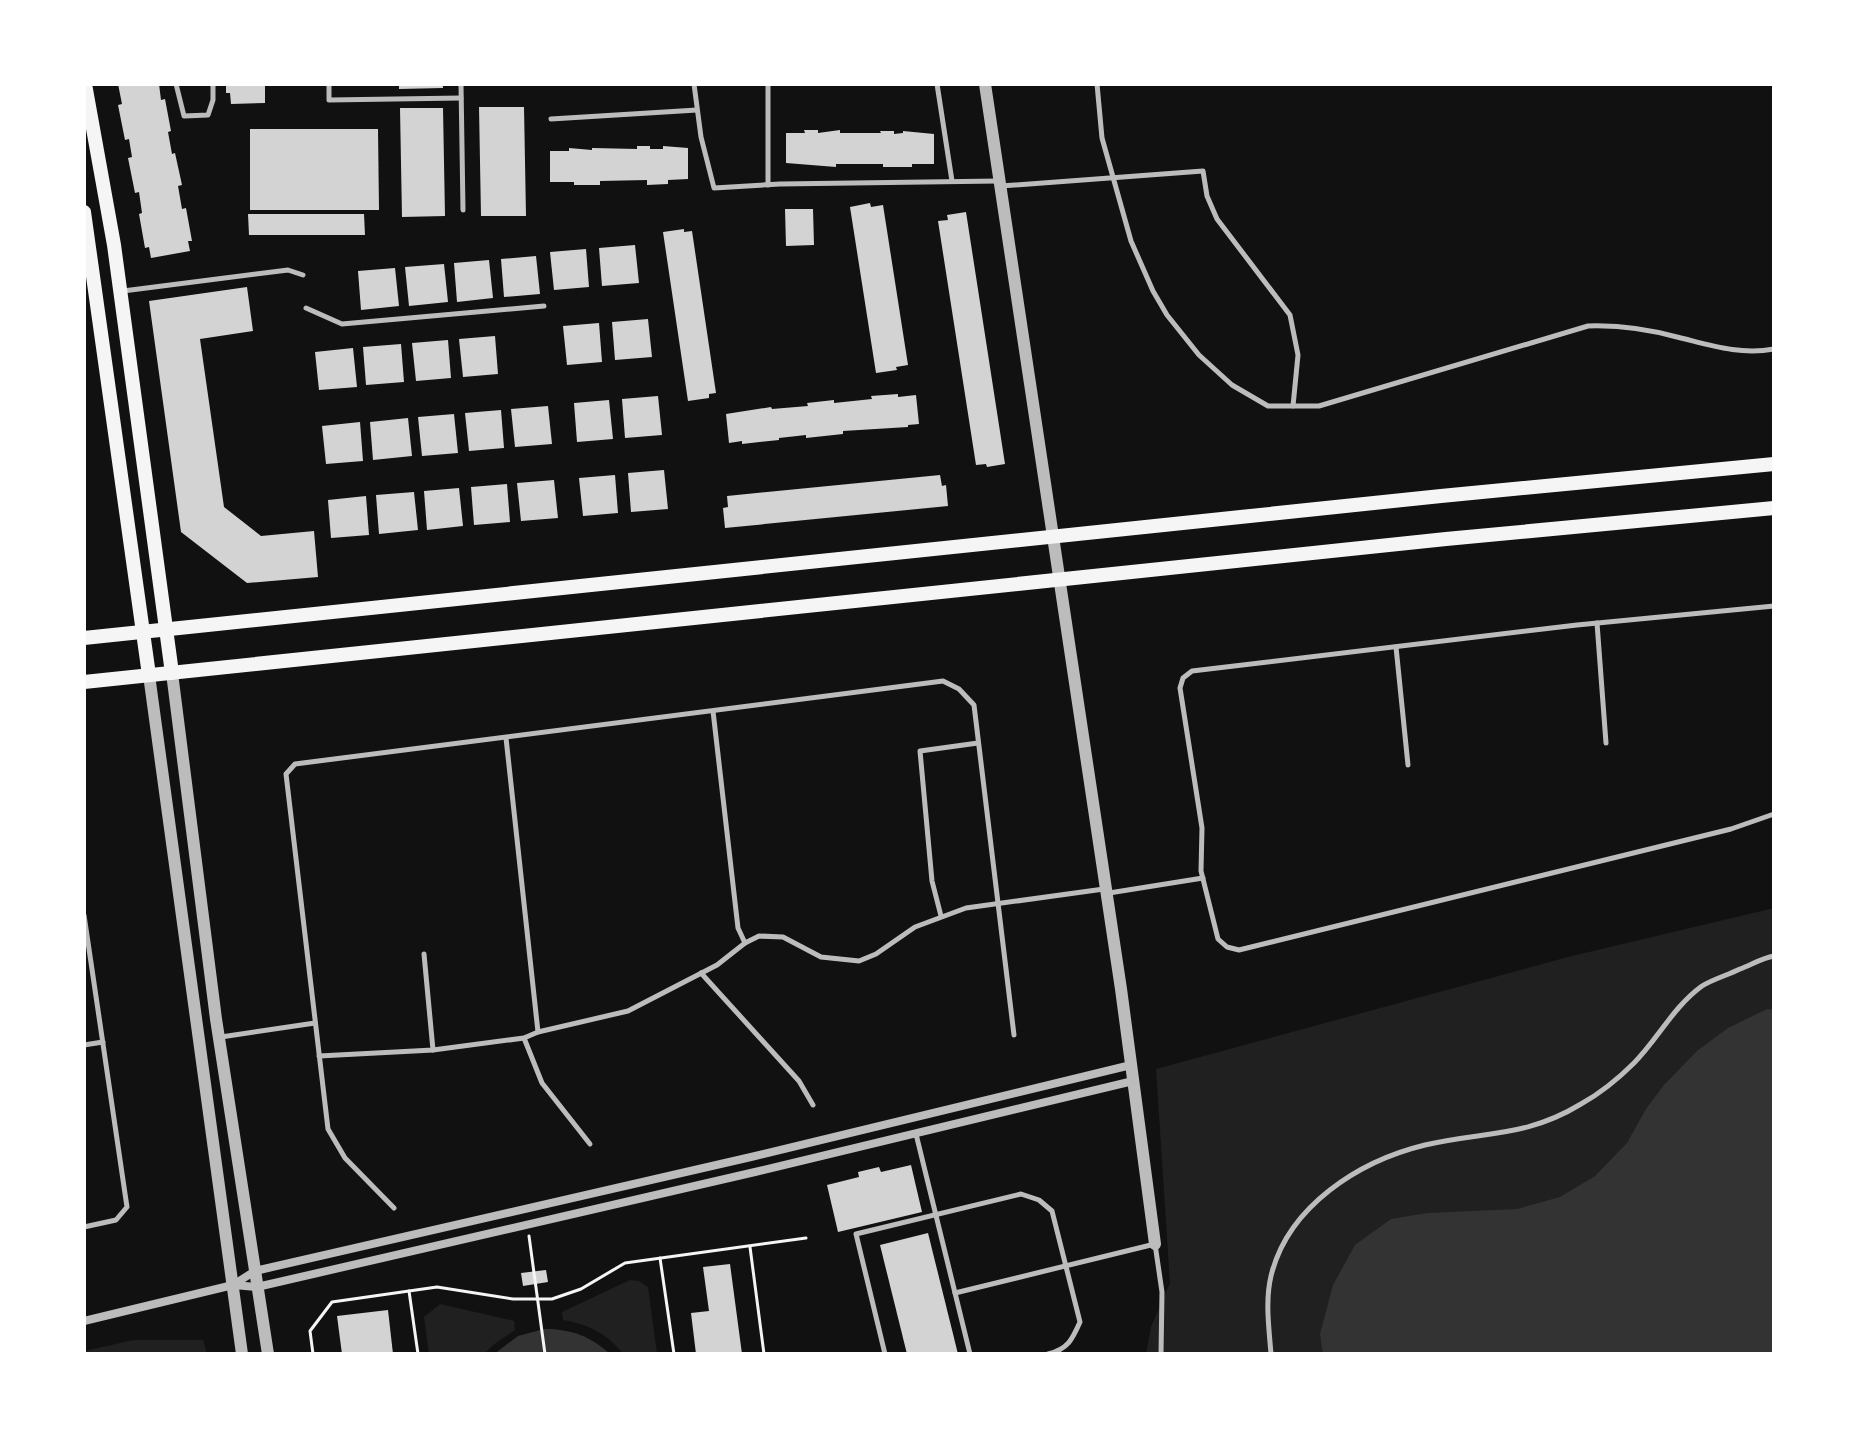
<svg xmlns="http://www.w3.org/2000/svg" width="1858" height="1438" font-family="Poppins,sans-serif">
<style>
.green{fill:#202020}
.water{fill:#333}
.building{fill:#d3d3d3}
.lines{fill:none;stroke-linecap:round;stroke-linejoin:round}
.path{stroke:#f5f5f5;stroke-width:3}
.service{stroke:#bcbcbc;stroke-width:5}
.minor{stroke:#bcbcbc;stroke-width:8}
.tertiary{stroke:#bcbcbc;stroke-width:12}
.secondary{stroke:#f5f5f5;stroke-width:14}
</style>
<rect width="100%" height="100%" fill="#111"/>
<g class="green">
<path d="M1774,908V1354H1146L1151,1327L1170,1283L1156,1069L1568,957Z"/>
<path d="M630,1280L639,1281L648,1287L657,1354H623C608,1334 588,1324 563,1320L562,1312Z"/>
<path d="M440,1304L514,1321L515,1330L493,1345L484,1354H429L424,1317Z"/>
<path d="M134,1340H203L207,1354H84V1351Z"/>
</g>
<g class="water">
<path d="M1767,1009L1774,1010V1354H1323L1320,1334L1333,1285L1355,1245L1391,1219L1427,1213L1517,1209L1560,1197L1595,1176L1627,1143L1646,1109L1664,1085L1697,1051L1728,1028Z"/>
<path d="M544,1329C571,1329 590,1336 610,1354H494L518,1336Z"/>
</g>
<g class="building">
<path d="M118,84H159L161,100L165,99L171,131L168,132L172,154L175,153L182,185L178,186L182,209L186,208L192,241H188L190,251L151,258L149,247L145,248L139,214L142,213L139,192L135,193L128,158L132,157L129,139L125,140L118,105L122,104Z"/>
<path d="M226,84H265V103L231,104L230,93H226Z"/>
<path d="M399,84H443V88L399,89Z"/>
<path d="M479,107H524L526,216H481Z"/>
<path d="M400,108H443L445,216L402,217Z"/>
<path d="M250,129H378L379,210H250Z"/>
<path d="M804,130H818V133L840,130V133H881L880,131H894V134L903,133V131L934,134V164H912V167H883V164H836V167L786,163V133H805Z"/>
<path d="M637,146H650V149H663V146L688,148V179L668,180V184L647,185V180L600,181V185H574V182H550V151H569V148L592,150V148L637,149Z"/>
<path d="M870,203L871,207L883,205L908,365L896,367L897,370L876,373L850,207Z"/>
<path d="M785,209H813L814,245L786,246Z"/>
<path d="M966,212L1005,464L987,467L986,464L976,465L938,221L948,220L947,215Z"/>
<path d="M248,214H364L365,235H249Z"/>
<path d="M684,229V232L692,231L716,393L709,394V398L688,401L663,232Z"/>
<path d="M635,245L639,283L602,286L599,248Z"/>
<path d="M586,249L589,287L554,290L550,252Z"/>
<path d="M536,256L540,294L504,297L501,259Z"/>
<path d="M489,260L493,298L457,302L454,263Z"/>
<path d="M444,264L448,302L409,306L405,267Z"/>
<path d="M395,268L399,306L361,310L358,271Z"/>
<path d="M247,287L253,331L200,339L224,507L261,536L314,531L318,577L247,583L181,532L149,301Z"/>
<path d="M648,319L652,357L615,360L612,322Z"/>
<path d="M599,323L602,362L567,365L563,326Z"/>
<path d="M495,336L498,374L463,377L459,339Z"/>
<path d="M448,340L451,378L416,381L412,343Z"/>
<path d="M401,344L404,382L366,385L363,347Z"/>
<path d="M353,348L357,387L319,390L315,352Z"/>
<path d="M898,394V397L916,395L919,424L908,425V427L843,431V434L806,438V435L779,438V440L742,444V441L729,443L726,414L771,407L772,409L808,406L807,403L834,400V403L872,399L871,396Z"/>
<path d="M658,396L662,435L625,438L622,399Z"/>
<path d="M609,400L613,439L577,442L574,403Z"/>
<path d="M548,406L552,444L515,447L511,409Z"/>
<path d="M501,410L504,448L469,451L465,413Z"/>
<path d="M454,414L458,453L422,456L418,417Z"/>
<path d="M408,418L412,456L373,460L370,422Z"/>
<path d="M360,422L363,461L326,464L322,426Z"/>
<path d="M664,470L668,509L631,512L628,473Z"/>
<path d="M615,475L618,513L583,516L579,478Z"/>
<path d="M940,475L942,486L946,485L948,506L725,528L723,508L728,507L727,496Z"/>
<path d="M554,480L558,518L521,521L517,483Z"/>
<path d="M507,484L510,522L474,525L471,487Z"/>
<path d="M459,488L463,526L427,530L424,491Z"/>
<path d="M414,492L418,530L379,534L376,495Z"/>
<path d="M366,496L369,535L331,538L328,500Z"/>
<path d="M911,1165L922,1212L838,1232L827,1185L859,1177L858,1172L879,1167L881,1172Z"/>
<path d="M928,1233L958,1354H907L880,1245Z"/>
<path d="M730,1264L742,1354H696L691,1313L709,1311L703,1267Z"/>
<path d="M546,1270L548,1282L523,1286L521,1273Z"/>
<path d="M388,1310L393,1354H342L337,1316Z"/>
</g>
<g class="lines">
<g class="path">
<path d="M529,1236L545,1354"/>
<path d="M750,1247L764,1354"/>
<path d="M660,1258L674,1354"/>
<path d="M409,1291L418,1354"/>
<path d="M313,1354L310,1331L332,1302L437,1287L513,1299H552L581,1289L625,1263L806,1238"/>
</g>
<g class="service">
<path d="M176,84L184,116L208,115L213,100V84"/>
<path d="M329,84V100L461,98"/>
<path d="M461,84L463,210"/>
<path d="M694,84L701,137L714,188L780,184L998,181"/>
<path d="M768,84V185"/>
<path d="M937,84L952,181"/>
<path d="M1097,84L1102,138L1131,241L1153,291L1167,315L1199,355L1232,385L1268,406H1319L1588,326C1618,325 1652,330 1681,338C1713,346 1741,355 1774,349"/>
<path d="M551,119L697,110"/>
<path d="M1001,186L1203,171L1207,196L1217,219L1290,315L1298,355L1293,406"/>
<path d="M123,291L288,270L303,275"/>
<path d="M306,308L342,324L544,306"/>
<path d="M1774,606L1577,625L1192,671L1183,678L1180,688L1202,828L1201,871L1218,939L1227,947L1239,950L1731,829L1774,814"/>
<path d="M1597,623L1606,743"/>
<path d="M1396,647L1408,765"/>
<path d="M713,711L738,928L745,943"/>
<path d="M506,738L538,1032"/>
<path d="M1109,893L1203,878"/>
<path d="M84,915L127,1207L116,1220L84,1227"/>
<path d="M941,916L932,881L920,751L978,743"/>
<path d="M424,954L433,1050"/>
<path d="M701,973L799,1081L813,1105"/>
<path d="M221,1037L315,1023"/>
<path d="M524,1038L542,1083L590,1144"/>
<path d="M84,1045L103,1042"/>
<path d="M319,1056L433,1050L524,1038L538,1032L628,1011L717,965L745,943L759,936L783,937L821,957L859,961L876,954L915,927L966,908L1104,889"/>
<path d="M916,1134L970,1354"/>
<path d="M394,1208L345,1158L328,1129L286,774L295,764L943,681L959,689L974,705L1014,1035"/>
<path d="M955,1293L1155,1244L1162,1292L1161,1354"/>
<path d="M885,1354L856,1234L1021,1194L1039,1200L1052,1211L1080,1322C1072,1340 1068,1349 1048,1354"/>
<path d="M1271,1354C1269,1328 1265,1301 1271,1276C1288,1206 1359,1161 1425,1145C1484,1131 1525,1138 1581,1104C1599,1094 1619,1078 1634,1063C1658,1039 1673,1007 1702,986C1713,979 1728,975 1740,969C1751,965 1762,958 1774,956"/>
</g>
<g class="minor">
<path d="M234,1285L257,1287L755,1172L1133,1081"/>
<path d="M84,1321L233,1285L255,1271L751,1157L1131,1065"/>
</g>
<g class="tertiary">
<path d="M985,84L1121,989L1155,1244"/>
<path d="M172,673L216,1019L268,1354"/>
<path d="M149,675L242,1354"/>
</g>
<g class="secondary">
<path d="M85,84L114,245L172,673"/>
<path d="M84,212L149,675"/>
<path d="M84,638L1441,496L1774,464"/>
<path d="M84,682L1446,539L1774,508"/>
</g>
</g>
<rect width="1858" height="1438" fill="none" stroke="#ffffff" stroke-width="172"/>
</svg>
